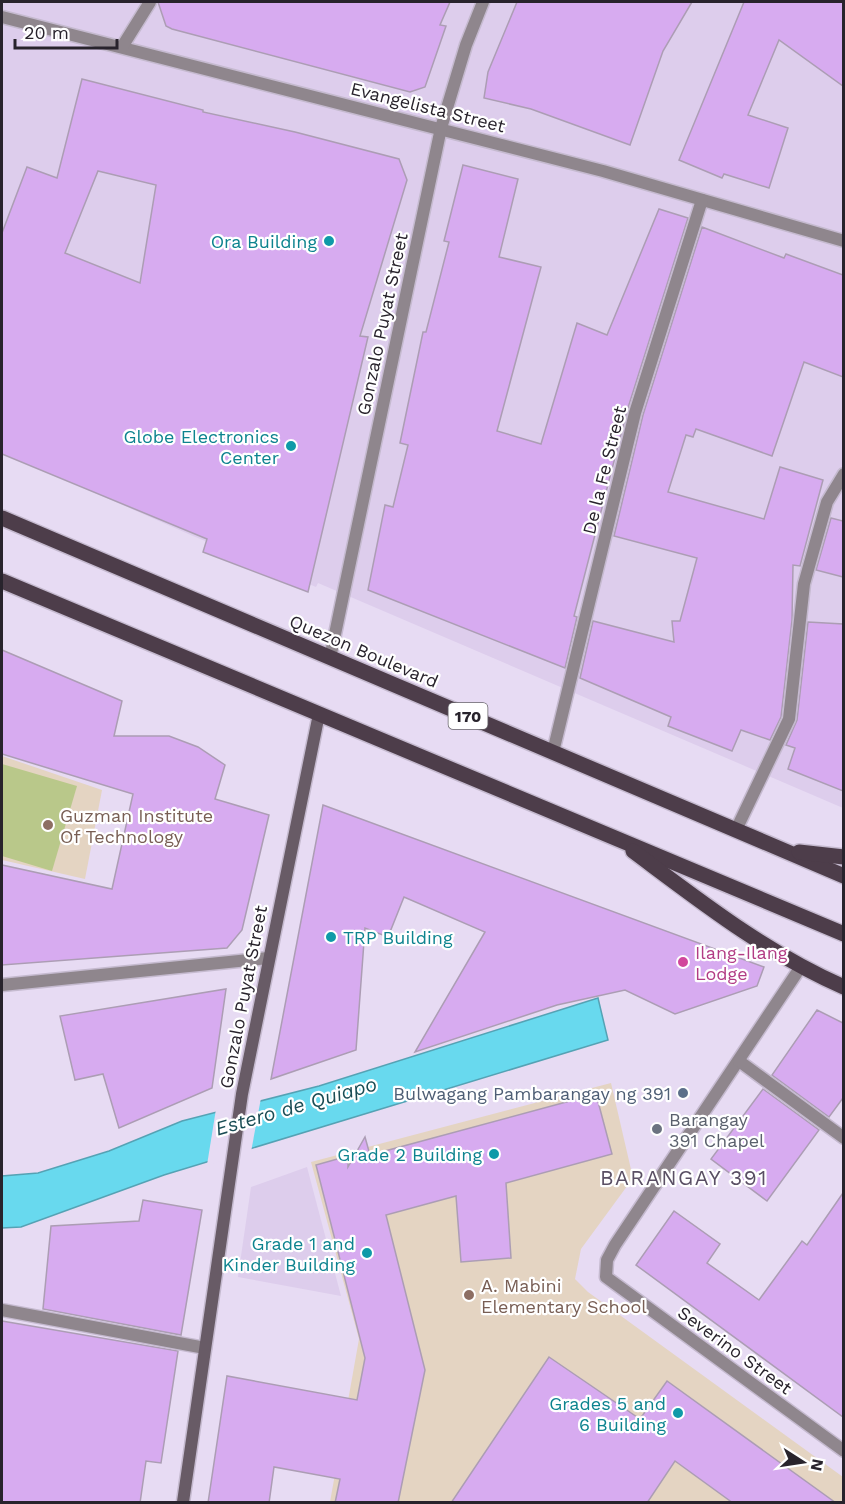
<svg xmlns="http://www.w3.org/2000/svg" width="845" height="1504" font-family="'Work Sans',sans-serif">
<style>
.built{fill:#ddcdec}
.education{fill:#e4d4c2}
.green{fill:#b9c88a}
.water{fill:#68d9ee;stroke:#55a2b4;stroke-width:1.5}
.pier{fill:#e7dbf3}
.building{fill:#d7abf0;stroke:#ac9db4;stroke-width:1.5;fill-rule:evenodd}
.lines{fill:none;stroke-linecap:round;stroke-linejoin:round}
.street-casing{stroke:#c5bacf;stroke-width:15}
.secondary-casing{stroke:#c5bacf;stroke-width:15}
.primary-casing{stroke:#c5bacf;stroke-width:18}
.street{stroke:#8f868d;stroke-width:12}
.secondary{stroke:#685b66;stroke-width:12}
.primary{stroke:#4d3d4a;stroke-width:15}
.culture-dot{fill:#0f9aa8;stroke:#fff;stroke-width:2}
.education-dot{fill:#8d6e63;stroke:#fff;stroke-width:2}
.hotel-dot{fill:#d1479c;stroke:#fff;stroke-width:2}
.service-dot{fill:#5c6f8a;stroke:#fff;stroke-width:2}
.worship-dot{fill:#6b7280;stroke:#fff;stroke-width:2}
.labels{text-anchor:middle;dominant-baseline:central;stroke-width:4.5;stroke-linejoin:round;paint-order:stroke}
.shield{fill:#fff;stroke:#68656b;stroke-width:1.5}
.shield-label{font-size:16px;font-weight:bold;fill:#28232c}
.street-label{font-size:18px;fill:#28232c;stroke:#fff}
.culture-label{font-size:18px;fill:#0d838f;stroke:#fff;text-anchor:end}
.education-label{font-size:18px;fill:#785e54;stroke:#fff;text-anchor:start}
.hotel-label{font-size:18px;fill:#b23c85;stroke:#fff;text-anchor:start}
.service-label{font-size:18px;fill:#4e5e75;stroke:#fff;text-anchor:end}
.worship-label{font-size:18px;fill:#5b616d;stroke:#fff;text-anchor:start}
.water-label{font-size:20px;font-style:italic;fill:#194c54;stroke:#fff}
.quarter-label{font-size:21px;letter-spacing:1.5px;fill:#5a4f64;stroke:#fff}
</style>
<rect width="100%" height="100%" fill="#e7dbf3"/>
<g class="built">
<path d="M2,2H843V808L318,583L316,587L193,536L2,452Z"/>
<path d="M307,1167L341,1296L238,1277L251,1187Z"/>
</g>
<g class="education">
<path d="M2,756L102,790L85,879L2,860Z"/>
<path d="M611,1083L633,1178L581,1249L575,1279L588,1292L843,1477V1502H330L359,1339L311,1162Z"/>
</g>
<path class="green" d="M2,764L77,786L52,871L2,856Z"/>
<path class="water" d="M598,998L608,1040L164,1175L21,1227L2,1228V1176L38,1173L109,1151L182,1121L319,1086Z"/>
<path class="pier" d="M261,1098L251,1152L207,1165L216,1109Z"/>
<g class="building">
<path d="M158,2H450L440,25L446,26L425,87L410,92L172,29L166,26Z"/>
<path d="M517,2H692L663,51L630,145L531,109L484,98L488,72Z"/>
<path d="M744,2H843V86L779,40L748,115L788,128L769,188L724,174L722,178L679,160Z"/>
<path d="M82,79L203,110V112L295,132L399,159L407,180L360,336L368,337L308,592L203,552L207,539L2,454V233L27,167L57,178ZM98,171L156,185L140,283L65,253Z"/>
<path d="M463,165L518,179L499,257L541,267L497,431L541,444L577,323L607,335L659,209L688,218L627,411L574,616L577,617L565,668L368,590L385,505L393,507L408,445L400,443L423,332H426L449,242L444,241Z"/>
<path d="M702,227L784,258L786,254L843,275V377L804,362L772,456L696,429L693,437L686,435L668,492L764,519L780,467L823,480L800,566L793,565L792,620L781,717L770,740L741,730L732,751L668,726L671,717L580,678L593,621L674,642L672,621H680L697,558L614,536L643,415Z"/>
<path d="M831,518L843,521V577L816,570Z"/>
<path d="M808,622L843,624V791L788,769L795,748L786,745L797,720Z"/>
<path d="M2,650L122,701L114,736H169L198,747L225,765L215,799L269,815L242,930L227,948L2,965V865L112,889L133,794L2,754Z"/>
<path d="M323,805L764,967L757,986L675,1014L625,990L557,1005L415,1052L485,932L404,897L388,937L365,928L356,1050L271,1079Z"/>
<path d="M226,989L212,1088L119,1128L103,1074L75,1080L60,1016Z"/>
<path d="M817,1010L843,1023V1098L829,1117L772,1075Z"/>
<path d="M763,1089L819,1130L767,1201L711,1159Z"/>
<path d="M596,1094L612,1154L506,1183L511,1258L461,1262L456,1196L386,1215L425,1370L398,1503H335L340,1479L274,1467L269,1503H208L227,1376L357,1400L365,1358L316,1165L348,1156V1167L365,1137L370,1155Z"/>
<path d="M843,1193V1417L636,1265L674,1211L720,1244L707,1263L759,1300L802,1241L807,1245Z"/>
<path d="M143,1200L202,1210L181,1335L43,1309L51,1226L139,1221Z"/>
<path d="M2,1321L178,1351L161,1463L146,1461L140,1503H2Z"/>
<path d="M549,1357L640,1419L667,1381L836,1503H733L675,1461L647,1503H451Z"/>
</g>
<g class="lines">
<defs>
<g id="street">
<path d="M2,17L603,171L844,241"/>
<path d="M122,47L150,2"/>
<path d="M330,658L441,128L466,45L483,2"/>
<path d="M553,752L635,413L702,200"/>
<path d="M736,830L789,719L804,584L827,502L844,474"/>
<path d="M800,968L615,1245L607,1260L606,1277L844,1451"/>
<path d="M2,985L268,958"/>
<path d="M739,1061L844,1138"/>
<path d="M2,1310L205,1348"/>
</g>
<path id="secondary" d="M183,1502L242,1094L319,714"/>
<g id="primary">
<path d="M2,518L844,876"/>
<path d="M2,581L844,934"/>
<path d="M633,851C700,901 766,953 844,987"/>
<path d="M799,852L844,857"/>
</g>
</defs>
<use href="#street" class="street-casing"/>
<use href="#secondary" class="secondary-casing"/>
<use href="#primary" class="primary-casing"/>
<use href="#street" class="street"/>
<use href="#secondary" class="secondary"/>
<use href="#primary" class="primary"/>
</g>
<g class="culture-dot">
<circle cx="329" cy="241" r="6"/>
<circle cx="291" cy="446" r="6"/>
<circle cx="331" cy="937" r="6"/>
<circle cx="494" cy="1154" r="6"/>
<circle cx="367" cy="1253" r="6"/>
<circle cx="678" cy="1413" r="6"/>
</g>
<g class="education-dot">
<circle cx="48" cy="825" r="6"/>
<circle cx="469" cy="1295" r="6"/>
</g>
<circle class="hotel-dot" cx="683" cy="962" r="6"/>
<circle class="service-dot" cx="683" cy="1093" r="6"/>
<circle class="worship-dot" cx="657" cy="1129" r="6"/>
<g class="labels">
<rect class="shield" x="448.5" y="703" width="39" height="26" rx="4.5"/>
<g class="shield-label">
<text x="468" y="716">170</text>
</g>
<g class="street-label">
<text transform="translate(428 107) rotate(14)">Evangelista Street</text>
<text transform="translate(382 324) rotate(-78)">Gonzalo Puyat Street</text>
<text transform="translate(604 470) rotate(-76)">De la Fe Street</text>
<text transform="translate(364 651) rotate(23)">Quezon Boulevard</text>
<text transform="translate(243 997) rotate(-79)">Gonzalo Puyat Street</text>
<text transform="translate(735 1350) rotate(36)">Severino Street</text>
</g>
<g class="culture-label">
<text x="317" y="241">Ora Building</text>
<text x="279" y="436">Globe Electronics<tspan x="279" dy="21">Center</tspan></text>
<text x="343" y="937" text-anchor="start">TRP Building</text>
<text x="482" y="1154">Grade 2 Building</text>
<text x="355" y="1243">Grade 1 and<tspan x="355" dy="21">Kinder Building</tspan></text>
<text x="666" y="1403">Grades 5 and<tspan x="666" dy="21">6 Building</tspan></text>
</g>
<g class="education-label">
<text x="60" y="815">Guzman Institute<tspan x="60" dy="21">Of Technology</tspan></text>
<text x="481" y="1285">A. Mabini<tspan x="481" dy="21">Elementary School</tspan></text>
</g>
<g class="hotel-label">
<text x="695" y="952">Ilang-Ilang<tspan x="695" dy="21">Lodge</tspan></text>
</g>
<g class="service-label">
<text x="671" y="1093">Bulwagang Pambarangay ng 391</text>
</g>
<g class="worship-label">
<text x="669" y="1119">Barangay<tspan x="669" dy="21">391 Chapel</tspan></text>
</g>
<g class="water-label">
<text transform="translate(296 1106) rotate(-16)">Estero de Quiapo</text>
</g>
<g class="quarter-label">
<text x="684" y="1177">BARANGAY 391</text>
</g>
</g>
<rect width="845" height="1504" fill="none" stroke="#28232c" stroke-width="6"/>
<g transform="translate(803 1462) rotate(102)" stroke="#ffffff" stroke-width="4.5" paint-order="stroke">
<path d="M0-4.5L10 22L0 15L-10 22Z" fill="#28232c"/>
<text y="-9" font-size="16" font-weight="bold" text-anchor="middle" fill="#28232c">N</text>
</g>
<path d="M15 39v9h102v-9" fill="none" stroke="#28232c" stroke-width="3"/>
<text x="24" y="39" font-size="18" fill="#28232c" stroke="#ffffff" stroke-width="4.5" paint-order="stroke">20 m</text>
</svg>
